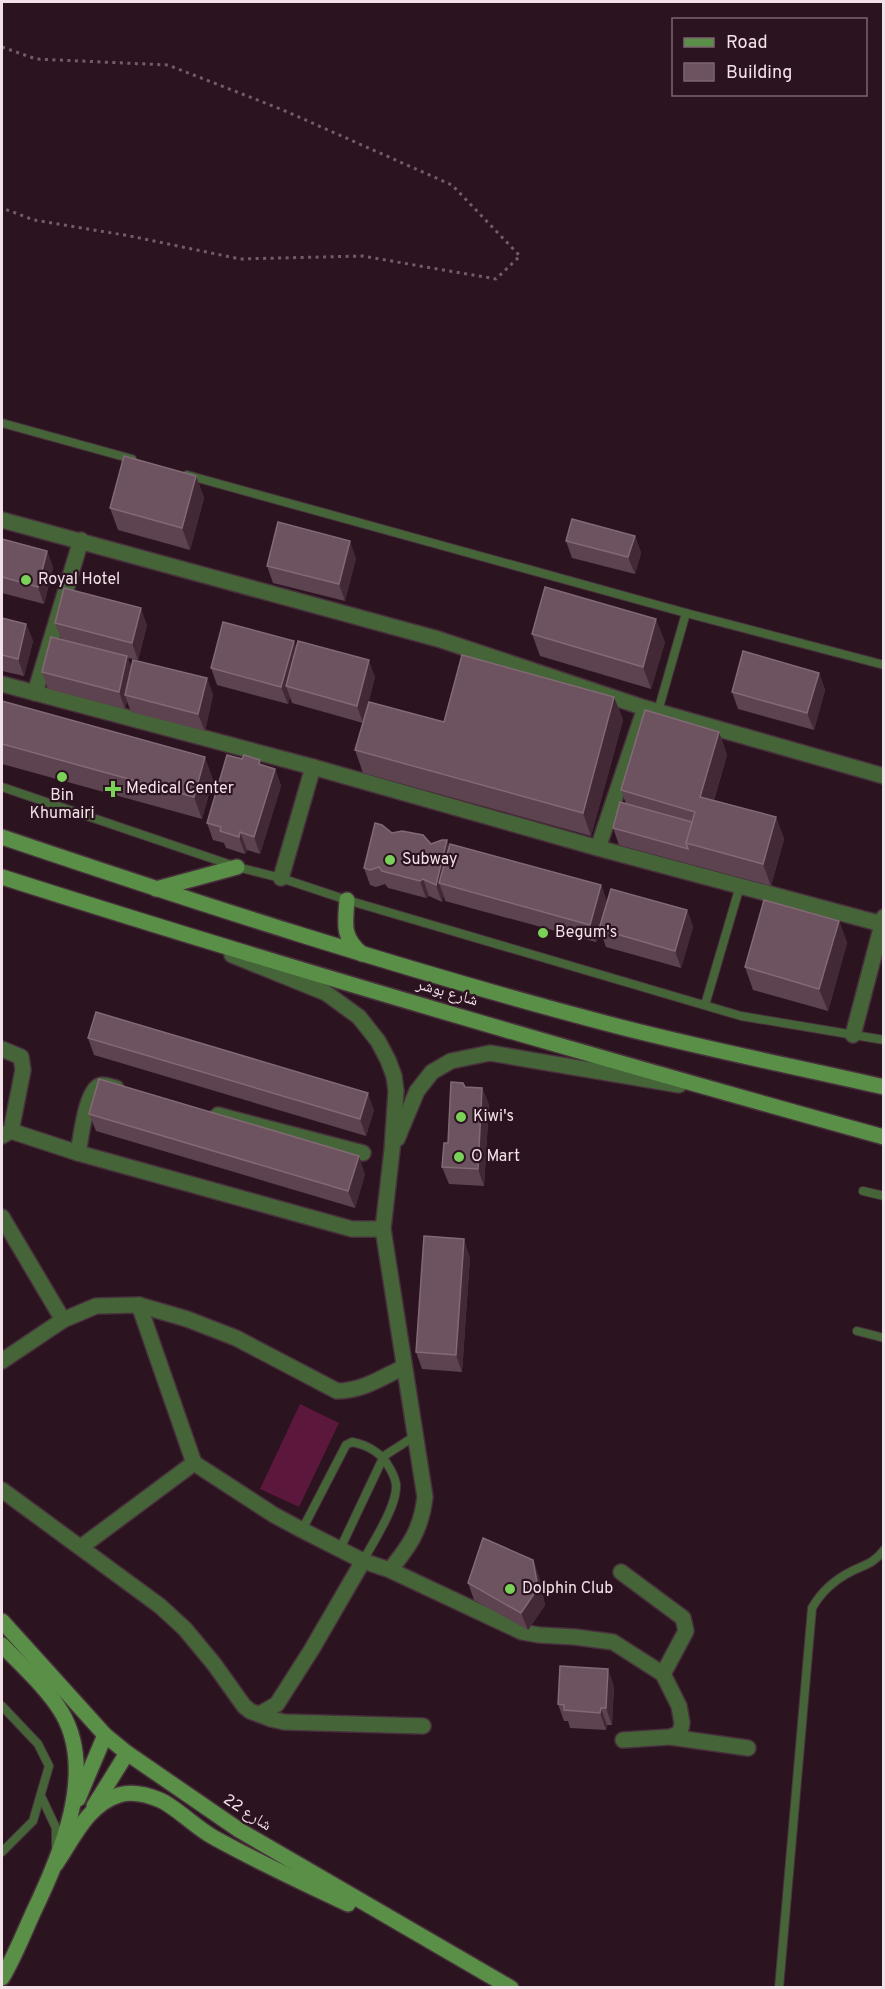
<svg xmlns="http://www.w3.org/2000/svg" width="885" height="1989" font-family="Overpass,'Noto Naskh Arabic',sans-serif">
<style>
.green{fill:#5b173c}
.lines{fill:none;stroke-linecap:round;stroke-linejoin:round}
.lane-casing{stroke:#48303c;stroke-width:10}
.street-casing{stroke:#48303c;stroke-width:18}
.secondary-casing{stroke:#48303c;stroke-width:18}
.path{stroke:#735d68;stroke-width:3;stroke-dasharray:3 4.5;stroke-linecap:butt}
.lane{stroke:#456539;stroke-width:8}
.street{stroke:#456539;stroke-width:15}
.secondary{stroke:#598f46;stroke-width:15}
.wall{fill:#5d424f}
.shaded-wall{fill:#432835}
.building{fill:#6d535f;stroke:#826975;stroke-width:1.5}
.poi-dot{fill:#79d157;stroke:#2c1320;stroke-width:2}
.labels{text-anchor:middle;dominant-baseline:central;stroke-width:4.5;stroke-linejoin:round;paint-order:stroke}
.poi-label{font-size:16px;fill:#f3e1e9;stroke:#2c1320;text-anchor:start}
.street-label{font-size:16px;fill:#f3e1e9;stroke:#2c1320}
</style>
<rect width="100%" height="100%" fill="#2c1320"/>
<path class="green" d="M300,1404L339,1423L299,1507L260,1489Z"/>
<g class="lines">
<defs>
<g id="lane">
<path d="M2,423L132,459"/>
<path d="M187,475L686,613L658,711"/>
<path d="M686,613L884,665"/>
<path d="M2,787L237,867L281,878L347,900L741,1016L884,1040"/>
<path d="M705,1005L740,886"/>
<path d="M863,1191L884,1196"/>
<path d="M857,1331L884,1338"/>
<path d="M302,1530L346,1445L352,1442C367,1445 382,1453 389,1467C392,1472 395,1478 396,1484C398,1505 373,1542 363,1561"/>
<path d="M340,1549L384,1456L415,1436"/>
<path d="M2,1706L38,1744L49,1766L33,1821L2,1852"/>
<path d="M41,1796L56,1828V1848"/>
<path d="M779,1988L812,1608C821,1592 836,1579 852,1571C866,1564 873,1564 884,1550"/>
</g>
<g id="street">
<path d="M2,520L438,639L645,708L884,776"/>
<path d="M2,684L313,767L598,848L882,924"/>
<path d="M35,693L81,540"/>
<path d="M598,848L645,708"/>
<path d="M281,878L313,767"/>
<path d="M232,955L326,993L359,1017L378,1041L388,1060L394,1076L396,1091L392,1150L383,1229L425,1497C421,1530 410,1545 390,1570"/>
<path d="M853,1035L884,917"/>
<path d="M2,1049L21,1057L23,1070L11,1131L2,1136"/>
<path d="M218,1115L363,1153"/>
<path d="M11,1131L78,1153L352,1229H383"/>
<path d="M397,1139L417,1091L432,1072L451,1061L490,1053L679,1085"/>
<path d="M78,1153C81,1139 86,1086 102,1085C106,1085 112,1087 116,1088"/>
<path d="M2,1217L63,1320"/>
<path d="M2,1361L63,1320L96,1306L139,1305L187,1319L236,1338L337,1391C362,1391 381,1378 404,1367"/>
<path d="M194,1463L274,1515L302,1530L363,1561L390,1570L522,1632L539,1635L575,1637L613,1642L663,1674L679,1706L682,1723L680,1733L670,1737L623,1740"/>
<path d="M2,1490L160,1606L185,1629L214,1664L244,1706L250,1711L271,1719L284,1722L423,1726"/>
<path d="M81,1547L194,1463L139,1305"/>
<path d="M621,1572L683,1618L686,1631L663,1674"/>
<path d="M260,1714L277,1704L312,1649L363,1561"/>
<path d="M670,1737L748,1748"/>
</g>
<g id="secondary">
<path d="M2,837C203,905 404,970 609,1024C700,1048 792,1066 884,1087"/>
<path d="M2,877C293,970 588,1055 884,1137"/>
<path d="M156,889L237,867"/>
<path d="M347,900C345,925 342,937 362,954"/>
<path d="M2,1621L105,1735L127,1753L239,1830L511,1988"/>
<path d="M2,1645C21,1665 48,1689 62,1713C97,1773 60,1856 33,1913C23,1935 14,1958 2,1978"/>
<path d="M78,1799L105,1735"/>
<path d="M94,1806L127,1753"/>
<path d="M56,1864C73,1839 88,1804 119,1795C132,1791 148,1795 160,1800C176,1807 195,1827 213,1837C256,1861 303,1883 348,1904"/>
</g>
</defs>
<use href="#lane" class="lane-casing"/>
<use href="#street" class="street-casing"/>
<use href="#secondary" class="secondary-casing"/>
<path class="path" d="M2,47L36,59L168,65L283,110L452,185L520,256L496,279L362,256L240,259L130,236L34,220L2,208"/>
<use href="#lane" class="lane"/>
<use href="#street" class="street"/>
<use href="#secondary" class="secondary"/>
</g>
<g class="wall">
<path d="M196,476L204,498L190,550L118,530L110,508Z"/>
<path d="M635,536L641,553L635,574L572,558L566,541Z"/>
<path d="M2,539L47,551L53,568L44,604L2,593Z"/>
<path d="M356,558L345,601L273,583L267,566Z"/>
<path d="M2,618L26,624L33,641L24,676L2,671Z"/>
<path d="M55,623L147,625L138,660L128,658L131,668L207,678L213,695L205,731L131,712L127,701L125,709L48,689L42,672L61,639Z"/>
<path d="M532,634L665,642L651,689L540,656Z"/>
<path d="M296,648L375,677L363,723L292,703L290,697L288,704L217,685L211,668Z"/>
<path d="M819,673L825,690L814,730L738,709L732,692Z"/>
<path d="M614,697L623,720L591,836L363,773L355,750L444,722Z"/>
<path d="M2,701L213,779L202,819L2,764Z"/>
<path d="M719,732L727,755L714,800L776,817L784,839L771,886L619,845L613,828L626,804L621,790Z"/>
<path d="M262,765L275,769L281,786L260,854L247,850L245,854L226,848L224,843L213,840L207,823Z"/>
<path d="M392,833L431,844L447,840L449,847L601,885L607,902L687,910L693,927L681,968L606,947L600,930L596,942L445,901L444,896L442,902L429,896L426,898L388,888L385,884L376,887L370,885L364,868Z"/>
<path d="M839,921L847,943L828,1011L753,990L745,967Z"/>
<path d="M88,1038L374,1110L366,1136L94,1055Z"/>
<path d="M482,1088L489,1105L484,1186L449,1184L442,1167L448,1143Z"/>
<path d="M89,1114L365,1174L355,1208L96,1131Z"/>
<path d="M470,1257L462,1372L422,1369L416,1352Z"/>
<path d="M533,1560L539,1577L545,1605L528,1630L474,1600L468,1583Z"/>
<path d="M614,1686L612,1725H607L606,1730L570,1728L568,1721H564L558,1704Z"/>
</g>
<g class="shaded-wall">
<path d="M196,476L204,498L190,550L182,528Z"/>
<path d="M635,536L641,553L635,574L628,557Z"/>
<path d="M350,541L356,558L345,601L339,584Z"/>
<path d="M47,551L53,568L44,604L38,587Z"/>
<path d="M141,608L147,625L138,660L132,643Z"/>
<path d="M656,619L665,642L651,689L643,667Z"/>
<path d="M26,624L33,641L24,676L18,659Z"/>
<path d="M294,641L300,658L286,686L290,697L288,704L281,687Z"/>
<path d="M127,656L134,673L125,695L127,701L125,709L119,692Z"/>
<path d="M369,660L375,677L363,723L357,706Z"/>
<path d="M819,673L825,690L814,730L807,713Z"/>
<path d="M207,678L213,695L205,731L198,714Z"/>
<path d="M614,697L623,720L591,836L583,813Z"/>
<path d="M719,732L727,755L708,819L700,797Z"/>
<path d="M205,757L213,779L202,819L194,797Z"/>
<path d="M275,769L281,786L260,854L254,837Z"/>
<path d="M776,817L784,839L771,886L763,864Z"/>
<path d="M240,832L247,850L245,854L239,837Z"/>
<path d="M447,840L453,858L439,883L444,896L442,902L436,885Z"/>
<path d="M423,879L429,896L426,898L420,881Z"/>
<path d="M601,885L607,902L596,942L590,925Z"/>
<path d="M687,910L693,927L681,968L675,951Z"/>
<path d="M839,921L847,943L828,1011L819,989Z"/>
<path d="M482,1088L489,1105L484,1186L478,1169Z"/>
<path d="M368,1093L374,1110L366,1136L360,1119Z"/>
<path d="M359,1156L365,1174L355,1208L348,1191Z"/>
<path d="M464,1239L470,1257L462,1372L456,1355Z"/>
<path d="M533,1560L539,1577L545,1605L528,1630L521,1613Z"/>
<path d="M608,1669L614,1686L612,1725L606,1708Z"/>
<path d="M601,1708L607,1725L606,1730L600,1713Z"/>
</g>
<g class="building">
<path d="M124,456L196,476L182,528L110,508Z"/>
<path d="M572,519L635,536L628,557L566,541Z"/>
<path d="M278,522L350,541L339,584L267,566Z"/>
<path d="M2,539L47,551L38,587L2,577Z"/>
<path d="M545,587L656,619L643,667L532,634Z"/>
<path d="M64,588L141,608L132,643L55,623Z"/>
<path d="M2,618L26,624L18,659L2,655Z"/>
<path d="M223,622L294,641L281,687L211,668Z"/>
<path d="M51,637L127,656L119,692L42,672Z"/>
<path d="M298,641L369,660L357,706L286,686Z"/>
<path d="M743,651L819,673L807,713L732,692Z"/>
<path d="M462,655L614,697L583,813L355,750L369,702L444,722Z"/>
<path d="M133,660L207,678L198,714L125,695Z"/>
<path d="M2,701L205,757L194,797L2,744Z"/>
<path d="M645,710L719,732L700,797L776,817L763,864L686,843L695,812L621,790Z"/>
<path d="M227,755L242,759L244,755L260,760L259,764L275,769L254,837L240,832L239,837L220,831L221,827L207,823Z"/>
<path d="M620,802L692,822L686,843L688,849L613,828Z"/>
<path d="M375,823L382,825L392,833L402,831L423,835L431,844L442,840H447L436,885L423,879L420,881L382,871L379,867L370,870L364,868Z"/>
<path d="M450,844L601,885L590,925L439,883Z"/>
<path d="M611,889L687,910L675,951L599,929Z"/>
<path d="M764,900L839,921L819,989L745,967Z"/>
<path d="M96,1012L368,1093L360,1119L88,1038Z"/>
<path d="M99,1079L359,1156L348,1191L89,1114Z"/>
<path d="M451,1082L463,1083L465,1087L482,1088L478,1169L442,1167L444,1143H448Z"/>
<path d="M424,1236L464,1239L456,1355L416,1352Z"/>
<path d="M483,1538L533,1560L538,1588L521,1613L468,1583Z"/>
<path d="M560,1666L608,1669L606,1708H601L600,1713L564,1710V1705L558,1704Z"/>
</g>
<g class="poi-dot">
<circle cx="26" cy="580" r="6"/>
<circle cx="62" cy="777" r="6"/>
<path d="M110 780h6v6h6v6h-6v6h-6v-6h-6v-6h6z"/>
<circle cx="390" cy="860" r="6"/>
<circle cx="543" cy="933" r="6"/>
<circle cx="461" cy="1117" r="6"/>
<circle cx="459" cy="1157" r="6"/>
<circle cx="510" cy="1589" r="6"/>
</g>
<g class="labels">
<g class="poi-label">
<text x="38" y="580">Royal Hotel</text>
<text x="126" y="789">Medical Center</text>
<text x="62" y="796" text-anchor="middle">Bin<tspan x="62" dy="18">Khumairi</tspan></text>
<text x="402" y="860">Subway</text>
<text x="555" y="933">Begum's</text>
<text x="473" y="1117">Kiwi's</text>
<text x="471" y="1157">O Mart</text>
<text x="522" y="1589">Dolphin Club</text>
</g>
<g class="street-label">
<text transform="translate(447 993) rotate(16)">شارع بوشر</text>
<text transform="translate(247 1813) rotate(33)">شارع 22</text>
</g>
</g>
<rect width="885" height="1989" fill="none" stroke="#f3e1e9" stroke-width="6"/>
<rect x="672" y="18" width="195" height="78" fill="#2c1320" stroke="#7c6570" stroke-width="1.5"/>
<rect x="684" y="38" width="30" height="9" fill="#598f46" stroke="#7c6570" stroke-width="1.5"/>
<text x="726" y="48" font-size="18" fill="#f3e1e9">Road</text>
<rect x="684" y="63" width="30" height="18" fill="#6d535f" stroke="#7c6570" stroke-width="1.5"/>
<text x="726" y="78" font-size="18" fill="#f3e1e9">Building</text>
</svg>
